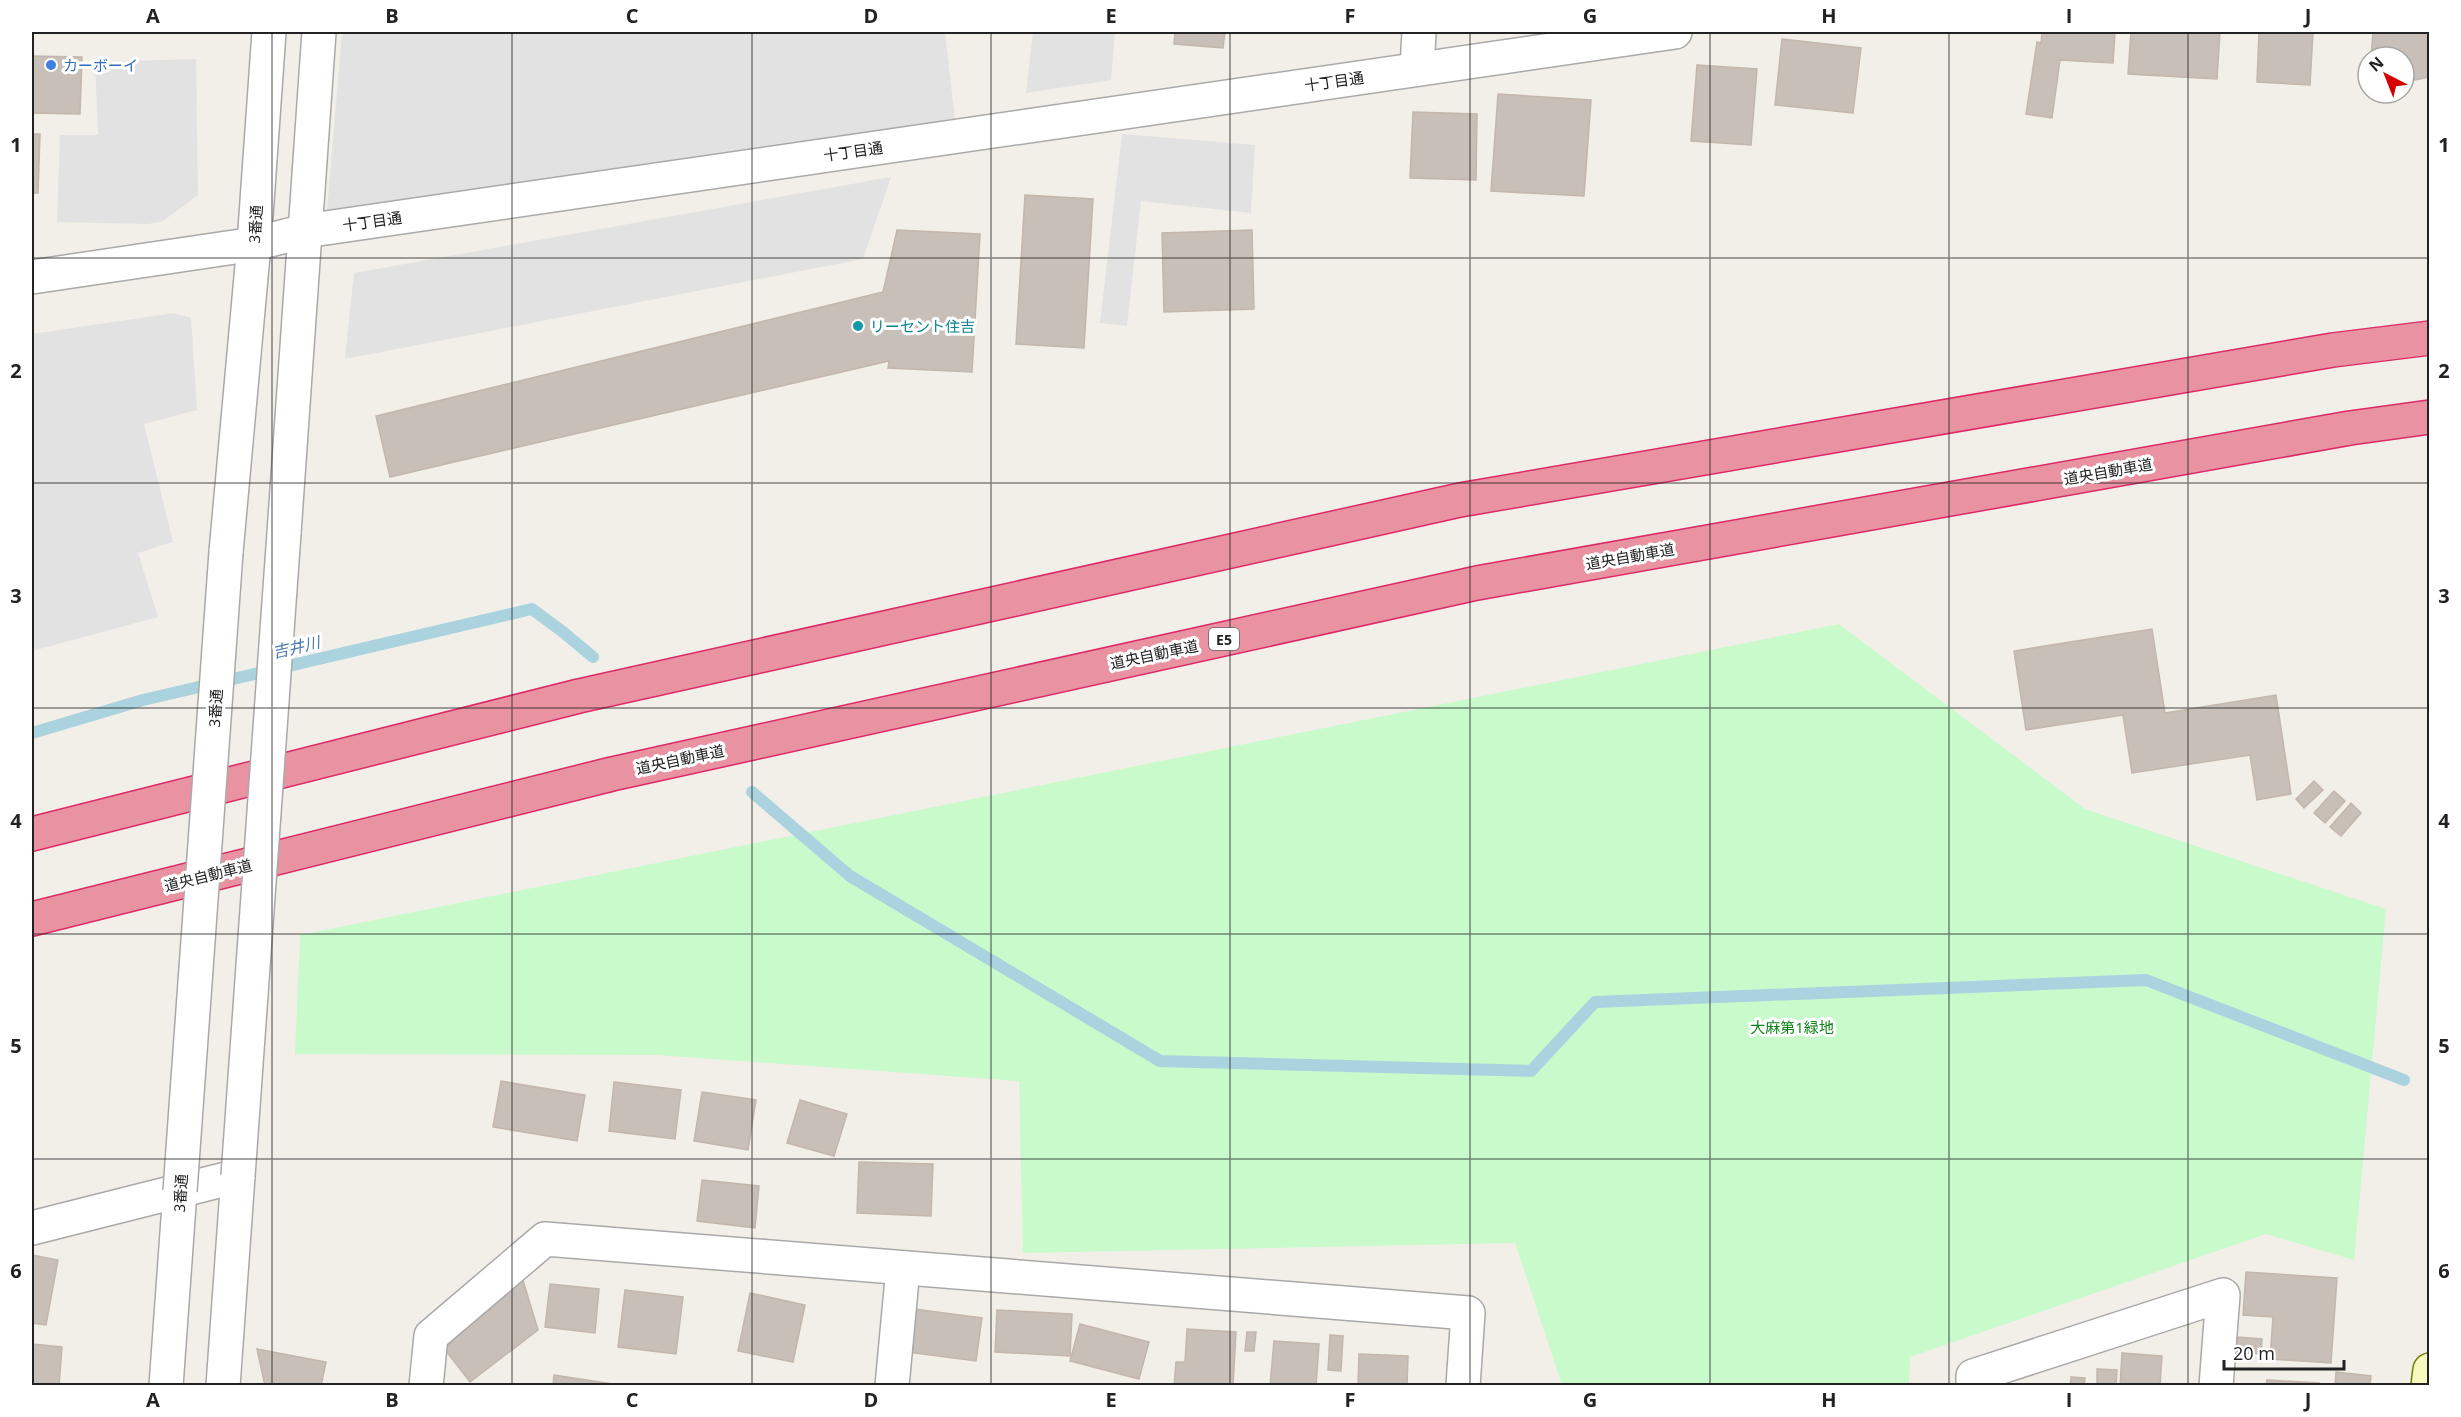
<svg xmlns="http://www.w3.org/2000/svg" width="2461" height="1417" font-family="'Open Sans','Noto Sans JP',sans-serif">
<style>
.park{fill:#c8facc}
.parking{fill:#e2e2e2}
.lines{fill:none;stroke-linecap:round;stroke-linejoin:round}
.stream{stroke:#aad3df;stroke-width:12}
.building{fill:#c7bfb8;stroke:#c4b6ab;stroke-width:1.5}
.minor-casing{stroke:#a9a9a9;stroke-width:36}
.tertiary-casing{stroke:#a9a9a9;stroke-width:36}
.secondary-casing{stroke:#707d05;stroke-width:36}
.motorway-casing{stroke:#dc2a67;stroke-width:36}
.minor{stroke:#fff;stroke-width:33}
.tertiary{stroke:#fff;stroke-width:33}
.secondary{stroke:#f7fabf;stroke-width:33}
.motorway{stroke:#e892a2;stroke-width:33}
.tertiary-bridge-casing{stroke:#a9a9a9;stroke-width:36;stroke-linecap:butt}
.tertiary-bridge{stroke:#fff;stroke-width:33}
.grid{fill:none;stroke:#222;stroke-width:1.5;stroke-opacity:0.55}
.shop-dot{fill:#3f7fe0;stroke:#fff;stroke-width:2}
.culture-dot{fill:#0f9aa8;stroke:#fff;stroke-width:2}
.labels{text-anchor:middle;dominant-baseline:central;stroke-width:6;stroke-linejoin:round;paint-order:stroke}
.shield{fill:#fff;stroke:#646464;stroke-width:1.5}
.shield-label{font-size:14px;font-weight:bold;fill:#222}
.shop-label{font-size:15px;fill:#366cbe;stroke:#fff;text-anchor:start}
.street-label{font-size:15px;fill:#222;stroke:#fff}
.culture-label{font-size:15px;fill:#0d838f;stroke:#fff;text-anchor:start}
.park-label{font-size:15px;fill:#0c8416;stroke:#fff}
.water-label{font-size:16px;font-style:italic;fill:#4a7aab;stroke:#fff}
.neatline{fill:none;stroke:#222;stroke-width:2}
.grid-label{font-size:20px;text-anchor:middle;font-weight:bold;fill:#222}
</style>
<rect width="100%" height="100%" fill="#f2efe9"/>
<path class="park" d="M1839,624L2085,809L2386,909L2354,1260L2266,1234L1910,1357L1909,1385H1562L1515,1243L1023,1253L1019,1081L657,1055L295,1054L300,935Z"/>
<g class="parking">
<path d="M342,32H945L955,120L327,210Z"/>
<path d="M1033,32H1115L1111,80L1026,93Z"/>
<path d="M196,59L198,195L163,221L148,224L57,222L60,135H98L95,62Z"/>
<path d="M1122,134L1255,145L1251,213L1141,201L1127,326L1100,323Z"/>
<path d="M891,177L863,259L345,359L354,273Z"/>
<path d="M174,313L191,318L197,410L144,424L173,542L138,553L158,617L32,651V334Z"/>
</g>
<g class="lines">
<g class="stream">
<path d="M32,733L143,700L532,609L563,632L593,657"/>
<path d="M752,792L850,876L1160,1061L1531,1071L1595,1002L2146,980L2404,1080"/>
</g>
</g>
<g class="building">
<path d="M1175,32H1225L1223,48L1174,44Z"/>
<path d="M2042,32H2115L2113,63L2060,60L2052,118L2026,114L2037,42L2041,43Z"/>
<path d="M2131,32H2220L2217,79L2128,74Z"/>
<path d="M2259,32H2313L2310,85L2257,82Z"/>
<path d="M2383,32H2430V77L2404,82V57H2371L2373,33Z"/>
<path d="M1782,39L1861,48L1853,113L1775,105Z"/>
<path d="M32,56L82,57L80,114L32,113Z"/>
<path d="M1697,65L1757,69L1751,145L1691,141Z"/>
<path d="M1498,94L1591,100L1584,196L1491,191Z"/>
<path d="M1413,112L1477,114L1476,180L1410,178Z"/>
<path d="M32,134H40L38,193H32Z"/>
<path d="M1025,195L1093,199L1084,348L1016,344Z"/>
<path d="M897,230L980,234L972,372L888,368L889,361L390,477L376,416L883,292Z"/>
<path d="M1252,230L1254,309L1164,312L1162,233Z"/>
<path d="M2152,629L2165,713L2276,695L2291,794L2257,800L2250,755L2132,773L2123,715L2026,730L2014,651Z"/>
<path d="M2314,781L2323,790L2304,808L2296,799Z"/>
<path d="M2334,791L2345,801L2325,823L2314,813Z"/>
<path d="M2351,803L2361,813L2341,836L2330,827Z"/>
<path d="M501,1081L585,1095L577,1141L493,1127Z"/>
<path d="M614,1082L681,1090L675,1139L609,1131Z"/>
<path d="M702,1092L756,1100L748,1150L694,1141Z"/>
<path d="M800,1100L847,1114L834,1156L787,1143Z"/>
<path d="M859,1162L933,1164L931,1216L857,1213Z"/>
<path d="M702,1180L759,1186L755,1228L697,1221Z"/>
<path d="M32,1255L58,1260L46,1325L32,1323Z"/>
<path d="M2246,1272L2337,1278L2331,1363L2270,1359L2273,1317L2243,1315Z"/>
<path d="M522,1277L538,1330L470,1382L443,1347Z"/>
<path d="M550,1284L599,1289L595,1333L545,1327Z"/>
<path d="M625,1290L683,1297L676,1354L618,1347Z"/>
<path d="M750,1293L805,1305L793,1362L738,1351Z"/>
<path d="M914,1309L982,1318L976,1361L908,1352Z"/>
<path d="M997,1310L1072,1314L1070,1356L995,1352Z"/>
<path d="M1080,1324L1149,1342L1139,1379L1070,1361Z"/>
<path d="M1187,1329L1236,1332L1233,1386H1174L1176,1362H1185Z"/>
<path d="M1247,1332H1256L1254,1351H1245Z"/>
<path d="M1330,1335L1343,1336L1341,1371L1328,1370Z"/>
<path d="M2237,1337L2262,1339L2261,1354L2236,1352Z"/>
<path d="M1274,1341L1319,1344L1316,1386H1270Z"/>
<path d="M32,1344L62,1347L59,1386H32Z"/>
<path d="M257,1349L326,1362L321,1386H265Z"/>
<path d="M2122,1353L2162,1356L2160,1386H2120Z"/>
<path d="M1359,1354L1408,1356L1407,1386H1358Z"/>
<path d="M2097,1369L2117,1370L2116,1386H2097Z"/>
<path d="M2336,1372L2371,1376L2370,1386H2335Z"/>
<path d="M554,1375L612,1384V1386H553Z"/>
<path d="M2071,1377L2085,1378L2084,1386H2070Z"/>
<path d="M2267,1380L2319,1383L2318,1386H2266Z"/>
</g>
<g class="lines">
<defs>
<g id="minor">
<path d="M1417,69L1419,32"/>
<path d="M32,1228L238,1176"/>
<path d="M426,1386L431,1336L545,1239L1468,1313L1463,1386"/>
<path d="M892,1386L903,1268"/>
<path d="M1973,1386V1376L2223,1295L2216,1386"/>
</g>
<g id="tertiary">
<path d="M32,277L254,244L305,231L1675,32"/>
<path d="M284,533L319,32"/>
<path d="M226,552L254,244L269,32"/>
<path d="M166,1386L180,1191"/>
<path d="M223,1386L238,1176"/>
</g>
<path id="secondary" d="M2428,1386L2430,1370"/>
<g id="motorway">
<path d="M32,834L579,696L1460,500L2333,350L2430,338"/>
<path d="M32,919L612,774L1477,583L2350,428L2430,417"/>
</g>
</defs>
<use href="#minor" class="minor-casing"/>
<use href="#tertiary" class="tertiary-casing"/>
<use href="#secondary" class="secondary-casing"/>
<use href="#motorway" class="motorway-casing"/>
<use href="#minor" class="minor"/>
<use href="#tertiary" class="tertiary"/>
<use href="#secondary" class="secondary"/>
<use href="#motorway" class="motorway"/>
<defs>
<g id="tertiary-bridge">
<path d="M238,1176L284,533"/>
<path d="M180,1191L226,552"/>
</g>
</defs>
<use href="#tertiary-bridge" class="tertiary-bridge-casing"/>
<use href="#tertiary-bridge" class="tertiary-bridge"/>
</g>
<path class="grid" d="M272,32V1386M512,32V1386M752,32V1386M991,32V1386M1230,32V1386M1470,32V1386M1710,32V1386M1949,32V1386M2188,32V1386M32,258H2430M32,483H2430M32,708H2430M32,934H2430M32,1159H2430"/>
<circle class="shop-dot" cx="51" cy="65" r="6"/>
<circle class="culture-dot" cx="858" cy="326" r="6"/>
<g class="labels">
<rect class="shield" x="1209" y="628" width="30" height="22" rx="4.5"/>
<g class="shield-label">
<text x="1224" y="639">E5</text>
</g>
<g class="shop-label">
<text x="63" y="65">カーボーイ</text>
</g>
<g class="street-label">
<text transform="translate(1334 81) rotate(-8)">十丁目通</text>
<text transform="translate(853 151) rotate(-8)">十丁目通</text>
<text transform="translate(372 221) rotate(-8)">十丁目通</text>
<text transform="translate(255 224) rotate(-86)">3番通</text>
<text transform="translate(2108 471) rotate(-10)">道央自動車道</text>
<text transform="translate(1630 556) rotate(-10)">道央自動車道</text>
<text transform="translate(1154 654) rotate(-12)">道央自動車道</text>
<text transform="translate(215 708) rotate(-86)">3番通</text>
<text transform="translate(680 759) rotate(-12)">道央自動車道</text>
<text transform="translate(208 875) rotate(-14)">道央自動車道</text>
<text transform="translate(180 1193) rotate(-86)">3番通</text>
</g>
<g class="culture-label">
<text x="870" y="326">リーセント住吉</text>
</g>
<g class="park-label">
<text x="1792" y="1027">大麻第1緑地</text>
</g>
<g class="water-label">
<text transform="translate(296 647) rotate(-13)">吉井川</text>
</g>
</g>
<rect width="2461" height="1417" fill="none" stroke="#ffffff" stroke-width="66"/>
<g transform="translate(2386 75) rotate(318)"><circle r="28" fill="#ffffff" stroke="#a7a7a7" stroke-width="1.5"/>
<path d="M0-4.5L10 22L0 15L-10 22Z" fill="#d40000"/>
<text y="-9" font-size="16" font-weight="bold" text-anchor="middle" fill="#222222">N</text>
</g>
<path d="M2224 1360v9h120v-9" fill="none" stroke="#222222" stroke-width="3"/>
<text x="2233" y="1360" font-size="18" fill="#222222" stroke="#ffffff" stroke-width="4.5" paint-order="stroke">20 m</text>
<rect x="33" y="33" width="2395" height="1351" class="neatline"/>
<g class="grid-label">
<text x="153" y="23">A</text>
<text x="392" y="23">B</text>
<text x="632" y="23">C</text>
<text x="871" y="23">D</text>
<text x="1111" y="23">E</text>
<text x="1350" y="23">F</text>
<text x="1590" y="23">G</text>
<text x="1829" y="23">H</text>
<text x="2069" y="23">I</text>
<text x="2308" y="23">J</text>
<text x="16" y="152">1</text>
<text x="2444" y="152">1</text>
<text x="16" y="378">2</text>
<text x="2444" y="378">2</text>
<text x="16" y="603">3</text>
<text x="2444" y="603">3</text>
<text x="16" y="828">4</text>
<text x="2444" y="828">4</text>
<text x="16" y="1053">5</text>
<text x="2444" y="1053">5</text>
<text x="16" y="1278">6</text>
<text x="2444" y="1278">6</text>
<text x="153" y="1407">A</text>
<text x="392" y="1407">B</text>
<text x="632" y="1407">C</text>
<text x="871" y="1407">D</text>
<text x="1111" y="1407">E</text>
<text x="1350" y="1407">F</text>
<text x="1590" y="1407">G</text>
<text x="1829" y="1407">H</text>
<text x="2069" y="1407">I</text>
<text x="2308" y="1407">J</text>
</g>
</svg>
